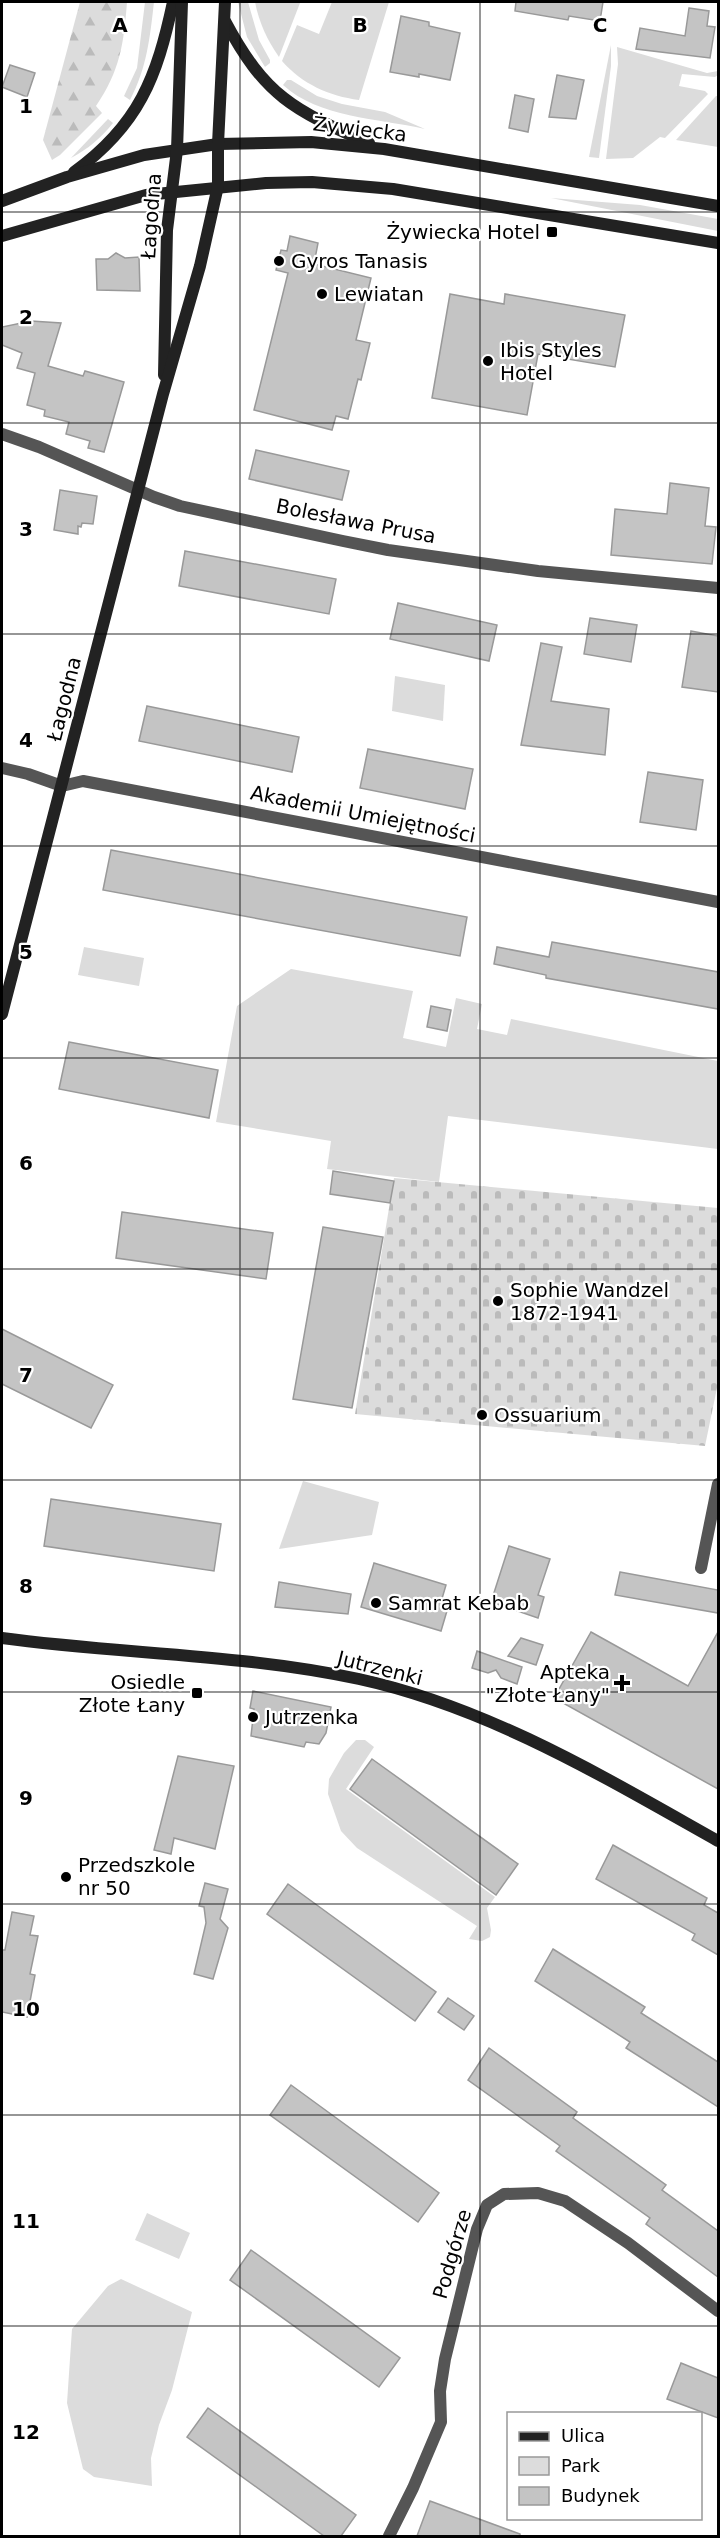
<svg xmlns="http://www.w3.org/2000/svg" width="720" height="2538" font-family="'DejaVu Sans',sans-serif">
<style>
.green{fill:#dcdcdc}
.forest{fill:url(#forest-firs)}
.cemetery{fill:url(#cemetery-stones)}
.building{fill:#c4c4c4;stroke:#999;stroke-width:1.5}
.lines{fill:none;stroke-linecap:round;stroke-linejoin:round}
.street{stroke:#555;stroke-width:12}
.secondary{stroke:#222;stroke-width:12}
.grid{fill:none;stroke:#000;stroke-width:1.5;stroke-opacity:0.55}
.poi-dot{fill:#000;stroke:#fff;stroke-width:2}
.labels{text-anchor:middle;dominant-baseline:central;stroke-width:4.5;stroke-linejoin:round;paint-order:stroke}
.street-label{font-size:20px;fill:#000;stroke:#fff}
.poi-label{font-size:20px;fill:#000;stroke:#fff;text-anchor:start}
.grid-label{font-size:20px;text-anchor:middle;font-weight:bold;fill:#000;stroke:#fff;stroke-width:4.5;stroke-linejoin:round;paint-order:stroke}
</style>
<defs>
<pattern id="forest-firs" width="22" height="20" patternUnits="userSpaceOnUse" patternTransform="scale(1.5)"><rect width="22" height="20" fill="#dcdcdc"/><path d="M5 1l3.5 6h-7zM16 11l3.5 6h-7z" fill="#bbb"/></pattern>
<pattern id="cemetery-stones" width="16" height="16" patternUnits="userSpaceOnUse" patternTransform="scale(1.5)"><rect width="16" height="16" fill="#dcdcdc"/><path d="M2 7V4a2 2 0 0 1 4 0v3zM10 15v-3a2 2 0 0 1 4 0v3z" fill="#bbb"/></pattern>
</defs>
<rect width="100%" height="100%" fill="#fff"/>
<g class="green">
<path d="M145,2H154C150,37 147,68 130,100L124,96L137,68Z"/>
<path d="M238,2H248L259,40L270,60V63L265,67L247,37Z"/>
<path d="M255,2L300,3L279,57C267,40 259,22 255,2Z"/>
<path d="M332,2H389L359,100C329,96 302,84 282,61L297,25L319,34Z"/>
<path d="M611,45V66L599,158L589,157Z"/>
<path d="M617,47L707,73L718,71V75L715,77L682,74L679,86L705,91L708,94L665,138L660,137L633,158L606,159L618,64Z"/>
<path d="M287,80H291L317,96L342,104L385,112L425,129C377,118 319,118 283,85Z"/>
<path d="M718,96V147L676,140L716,96Z"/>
<path d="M108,119L113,123C101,138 88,149 71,158Z"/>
<path d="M551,198L640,205L718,219V231Z"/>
<path d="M395,676L445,685L443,721L392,711Z"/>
<path d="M84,947L144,958L139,986L78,975Z"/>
<path d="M291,969L413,991L403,1038L446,1047L456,998L482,1004L477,1029L507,1035L511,1019L718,1061V1149L448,1116L439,1182L327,1169L331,1141L216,1122L237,1006Z"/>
<path d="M303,1481L379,1502L372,1535L279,1549Z"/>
<path d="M356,1740H365L374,1747L346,1789L495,1897L487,1908L491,1930L490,1937L482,1941L469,1939L477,1926L357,1848L341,1831L328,1794L329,1779L344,1753Z"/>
<path d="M147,2213L190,2233L179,2259L135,2240Z"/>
<path d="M121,2279L192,2312L172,2390L159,2425L151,2458L152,2486L94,2477L83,2469L67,2403L72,2329L108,2286Z"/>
</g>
<path class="forest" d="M80,2H127C124,43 120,71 96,106L102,113L60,155L52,160L43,140Z"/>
<path class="cemetery" d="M394,1178L718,1208V1383L705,1446L355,1414Z"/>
<g class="building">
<path d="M516,2H603L600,21L569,16L568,20L515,11Z"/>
<path d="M689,8L709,11L707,26L715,27L710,58L636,49L640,28L685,36Z"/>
<path d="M401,16L429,22V26L460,33L450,80L419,74V77L390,72Z"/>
<path d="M10,65L35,73L27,97L2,87Z"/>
<path d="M557,75L584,80L576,119L549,117Z"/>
<path d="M515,95L534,99L528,132L509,128Z"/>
<path d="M290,236L318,243L314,264L371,278L356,340L370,343L361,380L358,379L348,419L336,416L332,430L254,410L288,273L276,270L281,250L287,251Z"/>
<path d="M116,253L125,258L139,257L140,291L97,290L96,259H108Z"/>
<path d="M450,294L504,304L505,294L625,315L615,367L538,354L527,415L432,398Z"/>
<path d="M31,321L61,323L48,366L83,376L85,371L124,382L104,452L88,448L90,441L66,434L69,422L44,416L45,410L27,405L35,373L17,368L22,353L2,345V327Z"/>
<path d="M256,450L349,471L342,500L249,479Z"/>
<path d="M670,483L709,488L705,526L716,527L712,564L611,555L615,509L667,514Z"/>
<path d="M60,490L97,496L93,524L82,523L81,527L78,526V534L54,530Z"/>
<path d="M185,551L336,579L329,614L179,586Z"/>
<path d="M398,603L497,625L489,661L390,639Z"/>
<path d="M590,618L637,625L631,662L584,654Z"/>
<path d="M691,631L718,636V692L682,687Z"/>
<path d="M541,643L562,647L551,701L609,709L605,755L521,745Z"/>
<path d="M147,706L299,737L292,772L139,741Z"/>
<path d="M368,749L473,769L465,809L360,788Z"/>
<path d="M648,772L703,780L696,830L640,822Z"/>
<path d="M111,850L467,917L460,956L103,890Z"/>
<path d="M552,942L718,972V1009L546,978V975L494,964L497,947L549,957Z"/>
<path d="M431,1006L451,1010L447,1031L427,1027Z"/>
<path d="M69,1042L218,1070L209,1118L59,1089Z"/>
<path d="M333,1171L394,1181L390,1203L330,1194Z"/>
<path d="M122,1212L273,1233L266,1279L116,1258Z"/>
<path d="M323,1227L383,1237L352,1408L293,1399Z"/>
<path d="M2,1329L113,1385L91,1428L2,1384Z"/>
<path d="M51,1499L221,1524L214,1571L44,1546Z"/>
<path d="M509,1546L550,1559L538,1595L544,1597L538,1618L491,1602Z"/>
<path d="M374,1563L446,1585L441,1602L449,1604L441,1631L361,1607Z"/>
<path d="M620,1572L718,1590V1613L615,1595Z"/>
<path d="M279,1582L351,1594L348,1614L275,1607Z"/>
<path d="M591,1632L688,1686L718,1632V1789L554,1698Z"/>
<path d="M521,1638L543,1645L536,1665L508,1656Z"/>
<path d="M477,1651L522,1667L517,1684L501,1678L496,1670L488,1673L472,1668Z"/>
<path d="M253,1691L331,1707L326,1733L319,1744L306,1742L304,1747L251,1736L254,1709L250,1708Z"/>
<path d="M178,1756L234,1766L215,1849L174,1838L171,1854L154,1850Z"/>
<path d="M372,1759L518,1864L496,1895L350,1789Z"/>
<path d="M613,1845L707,1898L704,1905L718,1913V1955L692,1940L695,1934L596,1879Z"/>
<path d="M205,1883L228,1889L220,1919L228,1928L213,1979L194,1974L206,1923L204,1907L199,1906Z"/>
<path d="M288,1884L436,1992L415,2021L267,1914Z"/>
<path d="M12,1912L34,1916L30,1935L38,1936L30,1974L35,1975L27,2017L2,2012V1950H5Z"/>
<path d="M553,1949L645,2007L641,2013L718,2062V2107L626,2048L630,2042L535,1981Z"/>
<path d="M448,1998L474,2016L464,2030L438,2012Z"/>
<path d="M489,2048L577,2112L573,2118L666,2185L662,2190L718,2231V2277L646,2224L650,2218L556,2151L560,2146L468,2080Z"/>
<path d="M291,2085L439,2193L418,2222L270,2115Z"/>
<path d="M251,2250L400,2358L379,2387L230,2280Z"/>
<path d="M681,2363L718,2378V2418L667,2399Z"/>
<path d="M208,2408L356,2515L341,2536H324L187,2437Z"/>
<path d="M430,2501L520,2534V2536H417Z"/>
</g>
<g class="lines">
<g class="street">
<path d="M2,434L39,447L154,497L180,506L343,541L388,550L538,571L718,588"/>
<path d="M2,768L28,774L62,786L83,781L718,902"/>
<path d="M701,1568L718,1484"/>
<path d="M389,2536L413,2488L441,2422L440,2391L445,2359L477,2229L487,2205L504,2194L538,2193L565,2201L628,2243L718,2311"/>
</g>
<g class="secondary">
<path d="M225,21C265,96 293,110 369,143"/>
<path d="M74,172C139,125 157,77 173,2"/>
<path d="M2,201L67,177L144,155L218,144L311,142L384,149L718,206"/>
<path d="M2,236L146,195L266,183L312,182L393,189L718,243"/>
<path d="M164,375L167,230L177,150L182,2"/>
<path d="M2,1014L163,394L200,266L218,186V144L225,2"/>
<path d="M2,1638C119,1654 244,1654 359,1679C488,1707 604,1777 718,1841"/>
</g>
</g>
<path class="grid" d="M240,2V2536M480,2V2536M2,212H718M2,423H718M2,634H718M2,846H718M2,1058H718M2,1269H718M2,1480H718M2,1692H718M2,1904H718M2,2115H718M2,2326H718"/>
<g class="poi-dot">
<rect x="546" y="226" width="12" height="12" rx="3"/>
<circle cx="279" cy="261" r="6"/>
<circle cx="322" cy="294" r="6"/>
<circle cx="488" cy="361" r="6"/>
<circle cx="498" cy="1301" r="6"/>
<circle cx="482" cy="1415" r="6"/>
<circle cx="376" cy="1603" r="6"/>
<path d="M619 1674h6v6h6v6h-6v6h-6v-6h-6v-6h6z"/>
<rect x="191" y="1687" width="12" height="12" rx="3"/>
<circle cx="253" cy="1717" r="6"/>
<circle cx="66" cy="1877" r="6"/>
</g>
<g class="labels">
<g class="street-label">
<text transform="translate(360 129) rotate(7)">Żywiecka</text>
<text transform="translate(151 216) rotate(-86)">Łagodna</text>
<text transform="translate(356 521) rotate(11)">Bolesława Prusa</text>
<text transform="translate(64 699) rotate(-76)">Łagodna</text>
<text transform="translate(363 814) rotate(11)">Akademii Umiejętności</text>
<text transform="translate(380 1668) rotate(14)">Jutrzenki</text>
<text transform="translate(452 2254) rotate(-74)">Podgórze</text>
</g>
<g class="poi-label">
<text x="540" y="232" text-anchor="end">Żywiecka Hotel</text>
<text x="291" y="261">Gyros Tanasis</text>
<text x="334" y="294">Lewiatan</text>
<text x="500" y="350">Ibis Styles<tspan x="500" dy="23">Hotel</tspan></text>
<text x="510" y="1290">Sophie Wandzel<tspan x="510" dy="23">1872-1941</tspan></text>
<text x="494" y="1415">Ossuarium</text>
<text x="388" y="1603">Samrat Kebab</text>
<text x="610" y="1672" text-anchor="end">Apteka<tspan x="610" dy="23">"Złote Łany"</tspan></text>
<text x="185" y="1682" text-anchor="end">Osiedle<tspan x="185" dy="23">Złote Łany</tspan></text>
<text x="265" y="1717">Jutrzenka</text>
<text x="78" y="1865">Przedszkole<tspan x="78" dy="23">nr 50</tspan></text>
</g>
</g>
<g class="grid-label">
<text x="120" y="32">A</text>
<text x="360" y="32">B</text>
<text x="600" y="32">C</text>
<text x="26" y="113">1</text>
<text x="26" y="324">2</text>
<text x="26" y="536">3</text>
<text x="26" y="747">4</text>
<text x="26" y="959">5</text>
<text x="26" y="1170">6</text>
<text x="26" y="1382">7</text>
<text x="26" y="1593">8</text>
<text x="26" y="1805">9</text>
<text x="26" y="2016">10</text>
<text x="26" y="2228">11</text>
<text x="26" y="2439">12</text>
</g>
<rect width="720" height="2538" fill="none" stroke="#000000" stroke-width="6"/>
<rect x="507" y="2412" width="195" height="108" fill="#ffffff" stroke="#999999" stroke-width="1.5"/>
<rect x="519" y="2432" width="30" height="9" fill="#222222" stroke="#999999" stroke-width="1.5"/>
<text x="561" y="2442" font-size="18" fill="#000000">Ulica</text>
<rect x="519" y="2457" width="30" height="18" fill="#dcdcdc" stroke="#999999" stroke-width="1.5"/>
<text x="561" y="2472" font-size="18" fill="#000000">Park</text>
<rect x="519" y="2487" width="30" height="18" fill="#c4c4c4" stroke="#999999" stroke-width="1.5"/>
<text x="561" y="2502" font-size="18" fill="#000000">Budynek</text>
</svg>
